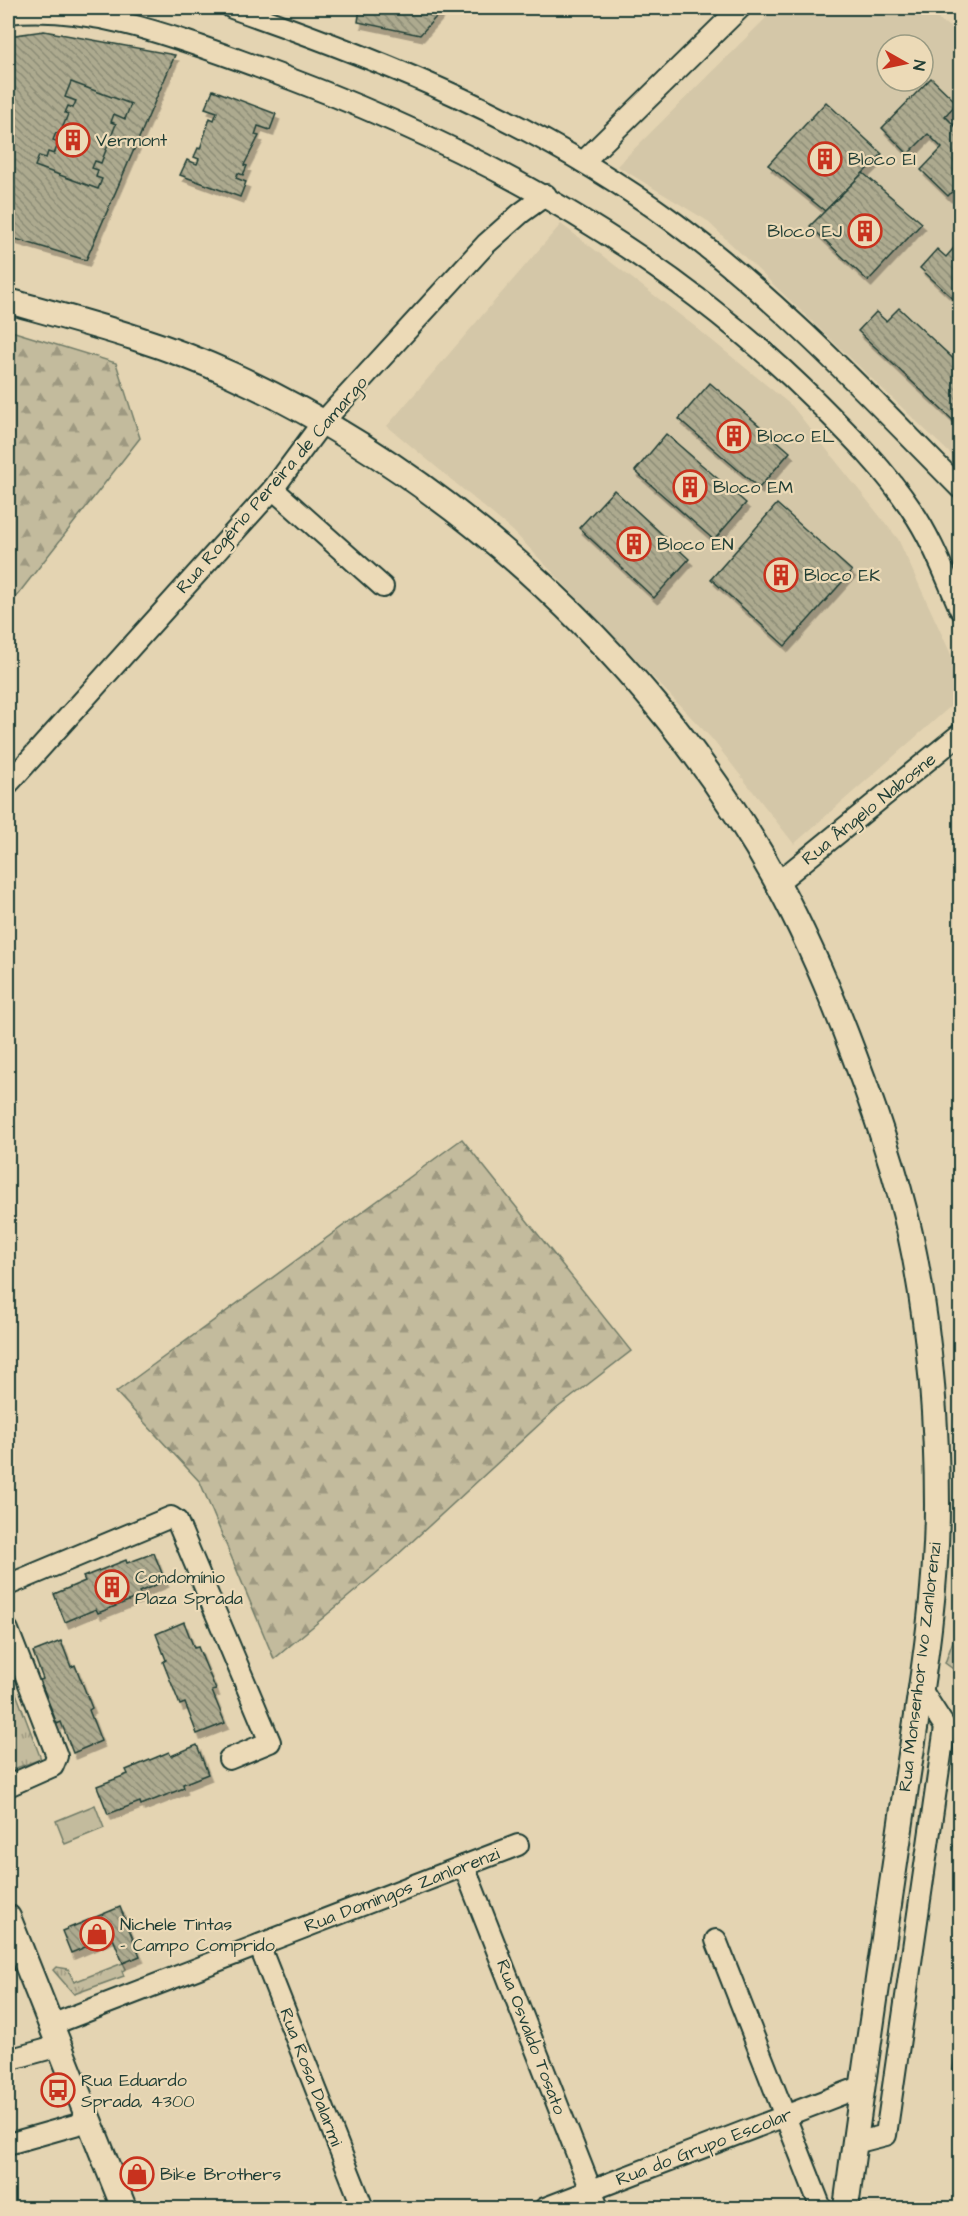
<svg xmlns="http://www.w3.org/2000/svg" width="968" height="2216" font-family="'Architects Daughter',sans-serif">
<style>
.built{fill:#d4c7a8;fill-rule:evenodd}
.grass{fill:url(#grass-tufts);stroke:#717c68;stroke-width:1.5}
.forest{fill:url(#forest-firs);stroke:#717c68;stroke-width:1.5}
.park{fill:#c3bb9d;stroke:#717c68;stroke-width:1.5}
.building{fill:url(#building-back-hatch);stroke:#1f3d34;stroke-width:1.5;filter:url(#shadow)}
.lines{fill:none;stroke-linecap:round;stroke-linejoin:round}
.minor-casing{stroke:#1f3d34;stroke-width:24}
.major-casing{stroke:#1f3d34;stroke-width:28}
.minor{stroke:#ecdab7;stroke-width:20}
.major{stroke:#ecdab7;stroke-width:24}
.labels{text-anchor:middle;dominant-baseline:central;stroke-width:4.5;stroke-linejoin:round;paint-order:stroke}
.poi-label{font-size:18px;fill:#1f3d34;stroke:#ecdab7;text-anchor:start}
.street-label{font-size:18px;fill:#1f3d34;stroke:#ecdab7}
</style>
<defs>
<pattern id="grass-tufts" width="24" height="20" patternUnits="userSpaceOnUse" patternTransform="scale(1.5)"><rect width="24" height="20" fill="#c3bb9d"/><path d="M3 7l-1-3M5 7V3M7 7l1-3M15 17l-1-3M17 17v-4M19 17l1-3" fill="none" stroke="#9e9981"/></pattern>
<pattern id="forest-firs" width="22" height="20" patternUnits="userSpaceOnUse" patternTransform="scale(1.5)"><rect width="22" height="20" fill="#c3bb9d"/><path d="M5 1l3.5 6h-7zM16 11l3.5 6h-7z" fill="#9e9981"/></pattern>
<pattern id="building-back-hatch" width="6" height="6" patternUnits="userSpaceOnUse" patternTransform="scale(1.5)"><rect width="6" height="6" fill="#adaa8f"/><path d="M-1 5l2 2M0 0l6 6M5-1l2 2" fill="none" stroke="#8c8c76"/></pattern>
<filter id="shadow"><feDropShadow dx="3.5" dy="6" stdDeviation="0" flood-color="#0004"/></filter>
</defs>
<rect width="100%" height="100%" fill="#e4d4b2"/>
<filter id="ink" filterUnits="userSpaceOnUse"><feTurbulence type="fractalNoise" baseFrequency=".0167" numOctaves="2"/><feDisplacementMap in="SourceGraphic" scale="12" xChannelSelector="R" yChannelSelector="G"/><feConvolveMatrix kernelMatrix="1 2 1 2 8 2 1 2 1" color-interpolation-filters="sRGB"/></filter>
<g filter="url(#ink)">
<g class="built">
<path d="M776,8H922L960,34V463L706,220L617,166ZM887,45H923V81H887Z"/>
<path d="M561,224L693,325L792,406L898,539L960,674V698L794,844L712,739L513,531L387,426Z"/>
</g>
<g class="grass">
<path d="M8,1672L41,1759L8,1771Z"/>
<path d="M123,1963L126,1969L122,1971L124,1976L74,1994L53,1970L56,1967L68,1969L74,1982Z"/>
</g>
<g class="forest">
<path d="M8,330L116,363L140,438L8,607Z"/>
<path d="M462,1139L631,1351L556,1409L392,1560L274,1659L200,1482L116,1392Z"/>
<path d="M960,1622V1674L945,1663Z"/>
</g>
<path class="park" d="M95,1805L104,1828L65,1844L56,1821Z"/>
<g class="building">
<path d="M357,8H444L420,35L358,22L360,8Z"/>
<path d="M44,31L175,55L86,260L12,238L8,226V36Z"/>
<path d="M931,78L957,103L945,116L958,129L960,127V183L948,196L921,170L942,148L928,134L908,154L882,128Z"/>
<path d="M71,82L131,104L125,119L114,114L111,122L116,124L101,163L95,161L92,168L98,170L96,177L102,179L98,189L35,166L39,156L46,158L48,152L54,154L59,142L53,140L56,133L60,134L68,114L65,113L68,106L73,108L76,101L65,97Z"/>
<path d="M213,90L276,114L270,130L258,126L255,135L259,136L244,165L247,166L243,175L238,173L236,178L246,182L240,197L180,175L187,160L197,164L199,159L194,157L198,148L200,149L210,118L214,120L217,112L205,108Z"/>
<path d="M826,102L882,154L825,211L768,165Z"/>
<path d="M863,173L922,223L868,281L810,226Z"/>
<path d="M959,242L960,244V305L920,268L937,249L946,257Z"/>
<path d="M899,308L960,365V427L858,331L876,312L886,321Z"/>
<path d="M710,383L790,452L759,488L679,419Z"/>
<path d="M666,434L746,503L714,540L635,471Z"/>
<path d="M614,490L689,559L654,598L579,528Z"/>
<path d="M777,504L852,571L785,646L711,579Z"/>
<path d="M154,1553L165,1581L139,1592L141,1596L98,1613L96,1609L65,1622L54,1594L85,1581L83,1577L126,1560L127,1563Z"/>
<path d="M184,1622L194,1648L198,1647L216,1690L212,1691L225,1723L197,1734L185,1703L180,1705L163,1662L166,1660L156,1634Z"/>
<path d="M61,1641L71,1667L75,1665L92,1708L89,1710L101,1741L73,1753L61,1722L57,1724L40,1680L43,1679L33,1652Z"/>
<path d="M197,1745L208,1774L183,1784L184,1788L141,1805L140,1802L108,1814L97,1786L128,1774L126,1770L169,1752L171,1756Z"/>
<path d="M960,1836V1850L954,1846Z"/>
<path d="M120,1907L140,1956L123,1963L112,1936L71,1953L62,1931Z"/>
<path d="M955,2055H960V2071L953,2070Z"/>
</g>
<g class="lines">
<defs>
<g id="minor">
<path d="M232,8C390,63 538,122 675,223C780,301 869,396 960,488"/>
<path d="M8,13C93,4 180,39 258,67C465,141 662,247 818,403C851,436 885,470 911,509C932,539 945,575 960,609"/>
<path d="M583,162L740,8"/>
<path d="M273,489L383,587"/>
<path d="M8,784L273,489L322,423L486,244L521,213L546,195"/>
<path d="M777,883L960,734"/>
<path d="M8,1585L171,1517L177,1521L270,1742L229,1759"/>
<path d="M8,1630L57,1756L53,1766L8,1786"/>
<path d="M464,1866L598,2208"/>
<path d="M716,1940L821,2208"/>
<path d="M259,1945L363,2208"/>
<path d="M51,2025L518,1845"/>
<path d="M8,2060L59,2046"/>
<path d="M855,2143L886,2135L945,1727L920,1688"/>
<path d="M8,2144L89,2121"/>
<path d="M545,2208L863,2086"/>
</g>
<g id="major">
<path d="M8,301C83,322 161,342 232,375C457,479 657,665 777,882C807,937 832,996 854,1055C879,1121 902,1189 915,1258C930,1339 937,1423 937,1505C937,1600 920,1694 906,1787C886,1928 864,2068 846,2208"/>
<path d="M8,1917L124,2208"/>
</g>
</defs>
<use href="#minor" class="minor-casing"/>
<use href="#major" class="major-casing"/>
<use href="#minor" class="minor"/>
<use href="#major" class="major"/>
</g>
</g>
<defs>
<symbol id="building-ring" viewBox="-11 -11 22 22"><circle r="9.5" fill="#ecdab7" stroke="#c8321e" stroke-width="1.5"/><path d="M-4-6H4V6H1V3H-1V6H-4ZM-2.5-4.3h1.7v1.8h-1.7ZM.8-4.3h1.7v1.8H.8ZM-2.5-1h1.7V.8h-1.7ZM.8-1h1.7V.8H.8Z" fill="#c8321e"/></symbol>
<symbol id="shop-ring" viewBox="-11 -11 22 22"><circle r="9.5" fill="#ecdab7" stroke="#c8321e" stroke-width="1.5"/><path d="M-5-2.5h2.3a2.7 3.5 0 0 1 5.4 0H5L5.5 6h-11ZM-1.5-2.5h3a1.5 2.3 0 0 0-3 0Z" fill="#c8321e"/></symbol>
<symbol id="bus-ring" viewBox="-11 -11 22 22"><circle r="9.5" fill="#ecdab7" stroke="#c8321e" stroke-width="1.5"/><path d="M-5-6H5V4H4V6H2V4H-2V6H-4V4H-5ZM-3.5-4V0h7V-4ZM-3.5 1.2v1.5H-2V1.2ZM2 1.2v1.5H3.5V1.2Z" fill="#c8321e"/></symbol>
</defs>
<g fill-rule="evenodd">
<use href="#building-ring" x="54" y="121" width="38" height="38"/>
<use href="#building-ring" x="806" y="140" width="38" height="38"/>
<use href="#building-ring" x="846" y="212" width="38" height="38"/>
<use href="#building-ring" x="715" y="417" width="38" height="38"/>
<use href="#building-ring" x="671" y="468" width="38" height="38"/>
<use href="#building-ring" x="615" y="525" width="38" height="38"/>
<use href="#building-ring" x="762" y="556" width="38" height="38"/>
<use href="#building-ring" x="93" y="1568" width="38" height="38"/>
<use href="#shop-ring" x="78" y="1915" width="38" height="38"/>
<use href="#bus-ring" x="39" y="2071" width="38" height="38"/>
<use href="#shop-ring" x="118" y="2155" width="38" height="38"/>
</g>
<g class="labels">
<g class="poi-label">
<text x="96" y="140">Vermont</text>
<text x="848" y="159">Bloco EI</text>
<text x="842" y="231" text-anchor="end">Bloco EJ</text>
<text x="757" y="436">Bloco EL</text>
<text x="713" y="487">Bloco EM</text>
<text x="657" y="544">Bloco EN</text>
<text x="804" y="575">Bloco EK</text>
<text x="135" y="1577">Condomínio<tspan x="135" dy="21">Plaza Sprada</tspan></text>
<text x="120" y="1924">Nichele Tintas<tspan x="120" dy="21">- Campo Comprido</tspan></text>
<text x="81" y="2080">Rua Eduardo<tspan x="81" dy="21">Sprada, 4300</tspan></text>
<text x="160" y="2174">Bike Brothers</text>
</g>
<g class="street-label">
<text transform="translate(272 485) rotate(-49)">Rua Rogério Pereira de Camargo</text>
<text transform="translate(869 809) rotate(-39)">Rua Ângelo Nabosne</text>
<text transform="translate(920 1667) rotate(-83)">Rua Monsenhor Ivo Zanlorenzi</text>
<text transform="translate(402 1890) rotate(-21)">Rua Domingos Zanlorenzi</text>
<text transform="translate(531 2037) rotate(69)">Rua Osvaldo Tosato</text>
<text transform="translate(311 2077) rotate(69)">Rua Rosa Dalarmi</text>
<text transform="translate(704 2147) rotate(-21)">Rua do Grupo Escolar</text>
</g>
</g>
<rect width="968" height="2216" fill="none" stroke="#ecdab7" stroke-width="30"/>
<rect x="15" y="15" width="938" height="2186" fill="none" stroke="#1f3d34" stroke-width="2" filter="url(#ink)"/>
<g transform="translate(905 63) rotate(99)"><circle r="28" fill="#ecdab7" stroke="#9a9b83" stroke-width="1.5"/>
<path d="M0-4.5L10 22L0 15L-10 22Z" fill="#c8321e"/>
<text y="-9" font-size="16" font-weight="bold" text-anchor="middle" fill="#1f3d34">N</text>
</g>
</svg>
